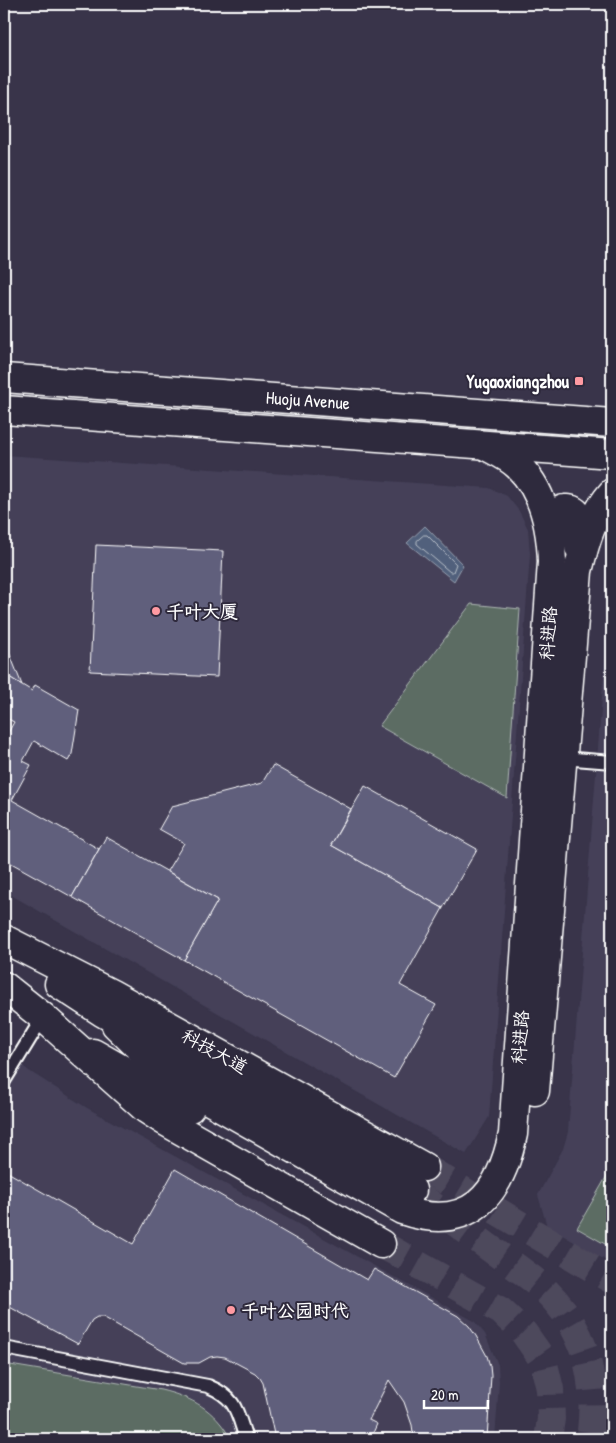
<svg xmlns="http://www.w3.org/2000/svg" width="616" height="1443" font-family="'Patrick Hand','LXGW WenKai TC',sans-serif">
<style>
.built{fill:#454159}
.green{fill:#5b6c64;stroke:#adb6b2}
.water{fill:#51617b;stroke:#97a0b0}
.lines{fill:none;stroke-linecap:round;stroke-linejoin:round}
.shore{stroke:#b9c0ca;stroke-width:1}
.building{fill:#605e7c;stroke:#fff}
.secondary-tunnel{stroke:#4d485c;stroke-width:28;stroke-dasharray:28 14;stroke-linecap:butt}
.service-casing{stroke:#fff;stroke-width:16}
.tertiary-casing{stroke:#fff;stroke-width:31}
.secondary-casing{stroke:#fff;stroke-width:31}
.service{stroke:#2f2a3d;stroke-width:12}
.tertiary{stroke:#2f2a3d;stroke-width:28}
.secondary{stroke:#2f2a3d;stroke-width:28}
.poi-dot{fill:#ff9aa2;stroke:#2f2a3d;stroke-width:2}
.labels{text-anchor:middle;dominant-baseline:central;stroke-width:4;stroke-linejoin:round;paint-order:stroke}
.poi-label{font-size:18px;font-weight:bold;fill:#fff;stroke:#2f2a3d;text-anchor:start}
.street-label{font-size:18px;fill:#fff;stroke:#2f2a3d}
</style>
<rect width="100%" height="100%" fill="#39344a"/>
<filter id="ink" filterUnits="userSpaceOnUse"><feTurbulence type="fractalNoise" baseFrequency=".02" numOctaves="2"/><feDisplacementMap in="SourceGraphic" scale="10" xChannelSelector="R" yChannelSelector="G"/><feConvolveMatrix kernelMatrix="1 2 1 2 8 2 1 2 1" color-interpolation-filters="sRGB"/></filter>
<g filter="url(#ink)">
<g class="built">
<path d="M4,455L489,488L507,496L519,511L528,529L530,554L489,1117L466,1154L4,891Z"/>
<path d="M612,569V1264L547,1226L538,1195L563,1149L568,1132Z"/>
<path d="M4,1051L29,1071L87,1108L474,1321L485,1334L498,1365L499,1382L495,1439H231L217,1419L202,1406L183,1396L161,1390L4,1364Z"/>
<path d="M612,1410V1439H601L605,1413Z"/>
</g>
<g class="green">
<path d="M471,604L520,609L507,798L379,726Z"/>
<path d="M608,1174L612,1177V1248L577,1228Z"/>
<path d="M4,1364L161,1390C193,1398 214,1409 231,1439H4Z"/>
</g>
<path class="water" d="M425,526L463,565L454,581L407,543Z"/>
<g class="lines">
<path class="shore" d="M424,535H427L456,564L453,572H450L417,544V541Z"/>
</g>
<g class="building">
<path d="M96,545L223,551L217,677L90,671Z"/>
<path d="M4,645L7,647L22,685L4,674Z"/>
<path d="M4,674L32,691L35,685L79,710L72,754L68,761L34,741L23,761L31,765L12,800L99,849L72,897L4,859V740L14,722L4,717Z"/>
<path d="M273,765L351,809L331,845L443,908L400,985L436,1005L394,1078L184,960L218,900L167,871L184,843L159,829L172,806L262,783Z"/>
<path d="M365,786L477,849L443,908L331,845Z"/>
<path d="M106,837L218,900L184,960L72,897Z"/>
<path d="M175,1169L367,1280L374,1269L458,1316L469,1326L476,1336L487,1356L490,1366L491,1376L487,1439H414L412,1425L404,1402L389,1380L369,1420L377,1424L373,1433L358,1436L357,1439H275L263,1383L260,1378L255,1373L225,1357L217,1356L210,1357L199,1363H184L103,1317H97L92,1320L78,1344L4,1304V1170L133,1244Z"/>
</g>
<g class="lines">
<g class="secondary-tunnel">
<path d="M424,1167L612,1280"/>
<path d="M412,1190C440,1211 467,1231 495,1252C508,1261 522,1271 535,1281C585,1322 599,1377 590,1439"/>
<path d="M381,1244L501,1311L524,1333L543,1360L550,1389L551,1419L548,1439"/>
</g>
<defs>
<g id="service">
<path d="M562,758L612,762"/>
<path d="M4,1081L43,1017"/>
<path d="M4,1348L208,1386C237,1398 237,1412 246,1439"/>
</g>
<g id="tertiary">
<path d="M552,543C553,534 553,524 557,516C558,512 561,509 565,509C585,507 580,535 579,547"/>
<path d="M116,1025L157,1065L189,1089L402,1210C469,1233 500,1196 513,1134L552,562C551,528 544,491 518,466C509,457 497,452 486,446"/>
<path d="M93,1053L190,1108"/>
<path d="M535,1091L578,571C585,542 592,516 612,493"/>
</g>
<g id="secondary">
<path d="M4,378L612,423"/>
<path d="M4,410L612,454"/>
<path d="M4,939L112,994L424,1167"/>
<path d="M59,984L102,1012L412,1190"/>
<path d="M4,986L43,1017L146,1109L163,1120L381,1244"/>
</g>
</defs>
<use href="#service" class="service-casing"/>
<use href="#tertiary" class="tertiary-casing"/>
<use href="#secondary" class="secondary-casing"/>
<use href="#service" class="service"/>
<use href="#tertiary" class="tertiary"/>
<use href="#secondary" class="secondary"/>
</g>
</g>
<g class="poi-dot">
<rect x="574" y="376" width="10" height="10" rx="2.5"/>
<circle cx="156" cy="611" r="5"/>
<circle cx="231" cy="1310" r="5"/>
</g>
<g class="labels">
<g class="poi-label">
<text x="569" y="381" text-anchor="end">Yugaoxiangzhou</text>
<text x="166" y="611">千叶大厦</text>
<text x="241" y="1310">千叶公园时代</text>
</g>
<g class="street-label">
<text transform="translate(308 400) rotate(4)">Huoju Avenue</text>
<text transform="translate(548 633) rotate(-86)">科进路</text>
<text transform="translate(520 1037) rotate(-86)">科进路</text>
<text transform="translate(215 1051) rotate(29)">科技大道</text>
</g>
</g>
<rect width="616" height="1443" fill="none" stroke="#2f2a3d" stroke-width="20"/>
<rect x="10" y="10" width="596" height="1423" fill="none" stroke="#fff" stroke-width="2" filter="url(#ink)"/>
<path d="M424 1400v8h64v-8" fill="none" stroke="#ffffff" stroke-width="2.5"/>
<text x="431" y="1400" font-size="15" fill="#ffffff" stroke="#2f2a3d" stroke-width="4" paint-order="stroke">20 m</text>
</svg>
